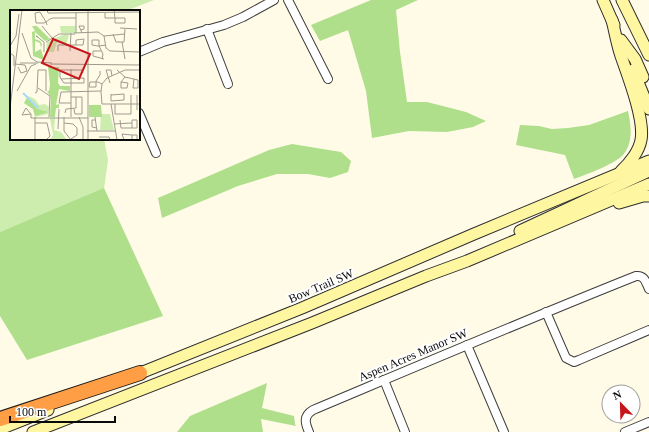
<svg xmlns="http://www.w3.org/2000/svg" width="649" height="432" font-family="'Times New Roman',serif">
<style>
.green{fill:#cdedae}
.forest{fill:#afdf8b}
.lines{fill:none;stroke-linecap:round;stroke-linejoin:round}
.street-casing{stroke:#3d3d3d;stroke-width:10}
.secondary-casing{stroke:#2c2c2c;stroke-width:13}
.highway-casing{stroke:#1b1b1b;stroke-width:16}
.street{stroke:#fff;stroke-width:8}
.secondary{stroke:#fff6a2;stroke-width:11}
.highway{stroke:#ff9e45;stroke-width:14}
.labels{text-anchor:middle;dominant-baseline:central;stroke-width:4;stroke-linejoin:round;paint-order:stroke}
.street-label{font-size:12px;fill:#0a0a0a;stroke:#fff}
.inset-river{fill:none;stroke:#a6dafc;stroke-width:2}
.inset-road{fill:none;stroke:#9d9b8f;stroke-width:1}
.view{fill:#c6161b;fill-opacity:0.15;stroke:#c6161b;stroke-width:2}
.inset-edge{fill:none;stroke:#0a0a0a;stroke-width:2}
</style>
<rect width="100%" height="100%" fill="#fffbe7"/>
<path class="green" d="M0,0H154L126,11H11V139H104L108,160L104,189L0,232Z"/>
<g class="forest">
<path d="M371,0H418L396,10L400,52L407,102H427L466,112L486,121L473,127L447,132L409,131L372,138L366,91L348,30L320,41L311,25Z"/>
<path d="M628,111C631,125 634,144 622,156C612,165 588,174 574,179L565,155L516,145L520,125L539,126L552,129L568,128L589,125Z"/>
<path d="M292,144L341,152L351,161L348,172L330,178L308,174H277L238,186L162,218L158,198L269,150Z"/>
<path d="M104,188L163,316L27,360L0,316V232Z"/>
<path d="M267,383L262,408L294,416L295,424L296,426L261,419L263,432H177L190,416Z"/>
</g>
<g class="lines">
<defs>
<g id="street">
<path d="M288,0L328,79"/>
<path d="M207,29L228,84"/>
<path d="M139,52L163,42L224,25L243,17L274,0"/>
<path d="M139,113L156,153"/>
<path d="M546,312L566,358L574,362L579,360L649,330"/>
<path d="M467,345L504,432"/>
<path d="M384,380L405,432"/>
<path d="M309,432C305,423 303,416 313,410C420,365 528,319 636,276C645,275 646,283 649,289"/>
<path d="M625,432L649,422"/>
</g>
<g id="secondary">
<path d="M603,0L614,25"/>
<path d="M622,0L649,55"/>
<path d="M612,20C615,32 617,44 621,56C628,76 645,120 641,140C639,151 630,163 621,171"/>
<path d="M621,40L635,59L643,77"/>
<path d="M633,70L649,109"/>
<path d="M619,203L643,196H649"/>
<path d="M520,231L649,171"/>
<path d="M133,376L302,308L474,234L649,161"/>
<path d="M0,429L48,410"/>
<path d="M33,432L312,323L426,276L467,261L649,184"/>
</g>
<path id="highway" d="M0,419L140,373"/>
</defs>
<use href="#street" class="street-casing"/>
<use href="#secondary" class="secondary-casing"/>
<use href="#highway" class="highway-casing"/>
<use href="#street" class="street"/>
<use href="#secondary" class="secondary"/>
<use href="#highway" class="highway"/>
</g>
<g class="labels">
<g class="street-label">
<text transform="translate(321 286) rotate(-23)">Bow Trail SW</text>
<text transform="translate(413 355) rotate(-23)">Aspen Acres Manor SW</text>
</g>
</g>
<g transform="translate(10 10)">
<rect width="130" height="130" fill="#fffbe7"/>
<path d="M50,16H66L65,23H51ZM55,24L59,25L56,35L47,32L44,42H36L37,32ZM18,86L25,89L29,95L35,94L39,97L38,104L25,107L23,99L14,93ZM91,104H100L104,120H90ZM40,108H45L44,120L51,122L57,130H40L43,125Z" fill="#cdedae"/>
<path d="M22,16H27L40,29L35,31L25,22V29L30,31L32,34L31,38L30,33L25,31V42L31,39L34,50L23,46L22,22L25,21ZM38,57H49L48,73L50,76H60V81L49,79L46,95L49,94V98H46L45,107H40L41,87L37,81H39L40,74ZM17,88L27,99L38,102L25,106L23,99L14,93ZM79,95H91L92,107H79Z" fill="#afdf8b"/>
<path class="inset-river" d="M13,83L28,98"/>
<path class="inset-road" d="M37,0L38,3L130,2M78,0V130M95,3V8H115V13H105V8L104,0M37,15L36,12L30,2L25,3L26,13H34L36,12L40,9L43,8H66M32,16L42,28M110,18L127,19M71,20L74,19V16H69L72,23M12,23L21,48L27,52L42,53M64,23L88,22L94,26L96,38L100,41L130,42M66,23V2M103,24L106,32H114L115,19M94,26L115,24M28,27L26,26L34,32V42M36,32L49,24H65M112,32L115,49M0,36L6,26L9,4M48,41V35H73L74,29L66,30V35M60,41L61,23M91,41H83V46L94,49M0,43L4,46V56M92,49L93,44L89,36V30H82V35L88,36H89L96,35M10,53H28M5,54L15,55L17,61L11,63L8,57M40,54L130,55M0,58V83M61,59V107M107,60L115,67L128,70V78H123L124,69M130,60H115L97,68L92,74L91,82L92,94H130M90,61V65L86,71V77H79L80,72H88L92,74M51,69L74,68V73H54L51,69L50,67V60H72L73,63M111,72L118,73L117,78H111V72L115,67M100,73L96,60H101L102,66M28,78L40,86L39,107M7,81L21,56L26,54M25,83L27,82L28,60H36V81M101,85L114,84V90L101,91V84M127,85V100M61,87H72V104H65L64,99M61,93H49L51,82L91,81M101,94L107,130M105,94V104H121V85M0,98L12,0M55,103L56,99L66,98V87M21,104V108H78M21,104L12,105L16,98L21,104M25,107V130M54,107V121L61,130M69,107L73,117V130M85,107L87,121M85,110H82V117L87,118M110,110L111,118H127V110H122V118M25,113H37L40,126L36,130M54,113L63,114L67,118V125L61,129M104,114L122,113M48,119L49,99M77,121H105M89,127H99L100,130M114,130L112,124L122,125M122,130V125H127V130"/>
<path class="view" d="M43,29L80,44L69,69L32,53Z"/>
<rect width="130" height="130" class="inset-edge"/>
</g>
<g transform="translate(621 404) rotate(337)"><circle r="19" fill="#ffffff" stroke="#9d9d9d"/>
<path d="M0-3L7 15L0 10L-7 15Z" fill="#c6161b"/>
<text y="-6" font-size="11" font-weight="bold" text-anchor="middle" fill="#0a0a0a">N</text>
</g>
<path d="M10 416v6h105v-6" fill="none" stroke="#0a0a0a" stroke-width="2"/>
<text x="16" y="416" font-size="12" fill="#0a0a0a" stroke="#ffffff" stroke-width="3" paint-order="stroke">100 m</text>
</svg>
